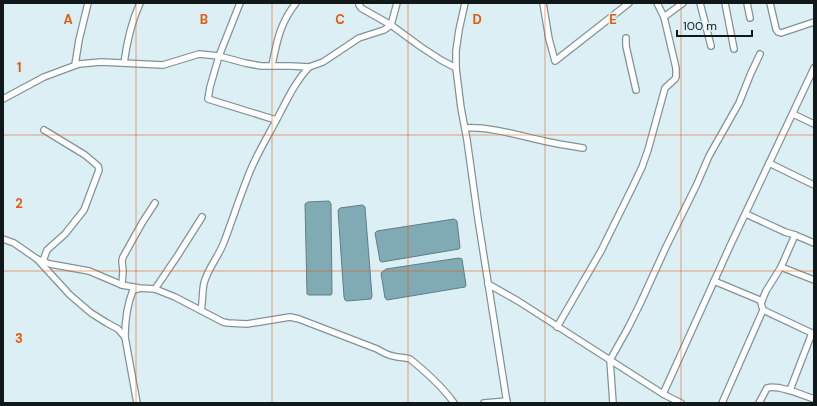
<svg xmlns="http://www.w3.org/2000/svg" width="817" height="406" font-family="'DM Sans',sans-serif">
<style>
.water{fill:#80aab4;stroke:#5f7e86}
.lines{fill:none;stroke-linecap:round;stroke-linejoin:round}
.minor-casing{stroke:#809398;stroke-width:8}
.minor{stroke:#fff;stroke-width:5.5}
.grid{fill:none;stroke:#e8590c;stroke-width:1;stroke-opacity:0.55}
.grid-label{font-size:13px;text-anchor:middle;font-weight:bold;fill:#e8590c;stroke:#dbeff4;stroke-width:3;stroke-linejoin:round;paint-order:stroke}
</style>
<rect width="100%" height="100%" fill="#dbeff4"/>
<g class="water">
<path d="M329,201L330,202L331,204L332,293L331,295H309L307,294V293L305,204L308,202Z"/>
<path d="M362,205L364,206L365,207L372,296L371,299L347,301L345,300L344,297L338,210L340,208Z"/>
<path d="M454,219L457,221L460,247L459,249L382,262L380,261L375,233L377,231Z"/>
<path d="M459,258L462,259L466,285L465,287L387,300L385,298L381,273L386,269Z"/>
</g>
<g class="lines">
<defs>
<g id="minor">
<path d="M240,3L219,56L210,87L208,99L276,120"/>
<path d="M360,3L359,5L361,8L391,25L421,47L441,60L456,68"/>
<path d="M465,3L459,30L456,51V68L461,108L467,140L478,219L507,403"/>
<path d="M543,3L549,39L555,61L629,3"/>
<path d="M700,3L711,46"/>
<path d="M725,3L734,49"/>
<path d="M747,3L750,18"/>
<path d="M770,3L776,29L778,32L781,33L814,22"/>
<path d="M664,17L683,3"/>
<path d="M626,38V46L636,90"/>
<path d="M124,63C127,41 131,23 140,3"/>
<path d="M75,65L79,40L88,3"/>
<path d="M272,65C277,41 280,23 296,3"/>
<path d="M3,99L44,77L79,64L101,62L163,65L199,54L219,56L245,63L261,66H291L309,67L323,62L359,38L384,30L391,25L397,3"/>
<path d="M793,114L814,124"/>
<path d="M465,128C488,126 521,136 544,141C557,144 570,146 583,148"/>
<path d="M769,163L814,185"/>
<path d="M746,214L785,232L795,235L781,267L766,291L761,303L763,310L814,334"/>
<path d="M795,235L814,243"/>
<path d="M3,239L14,243L37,259L70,295L91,313L107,323L118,329L125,337L137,403"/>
<path d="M37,259L50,264L89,271L122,285L139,288L155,289L175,297L223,322L228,323L247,324L290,317L299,319L377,349C382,352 387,355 393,356C399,358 405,357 410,359C426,372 442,386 454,403"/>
<path d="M43,261L47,250L65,234L84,210L99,170L98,166L85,155L44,130"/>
<path d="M781,267L814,280"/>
<path d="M714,281L762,301"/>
<path d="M488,284L518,301L663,394L681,403"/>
<path d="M122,285L123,271L122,261L123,257L142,223L155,203"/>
<path d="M155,289L178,255L202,217"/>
<path d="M201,310C203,301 202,292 204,283C208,268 219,256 224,242C232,221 239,199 247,179C255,156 269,135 280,113C289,96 296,81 309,67"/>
<path d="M557,327L601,251L633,186L642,167L648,150L665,88L675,79L676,77V68L664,17L657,3"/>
<path d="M125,337C125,321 127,305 133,290L138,289"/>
<path d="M790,390L812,333"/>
<path d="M663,394L730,246L814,68"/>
<path d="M484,403L507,401"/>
<path d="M613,403L610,360L628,328L640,304L666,247L697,184L709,156L739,103L751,73L760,54"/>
<path d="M722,403L763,310"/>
<path d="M759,403L767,388C777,384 803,395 814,399"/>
</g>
</defs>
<use href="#minor" class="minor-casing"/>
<use href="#minor" class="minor"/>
</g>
<path class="grid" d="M136,3V403M272,3V403M408,3V403M545,3V403M681,3V403M3,135H814M3,271H814"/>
<g class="grid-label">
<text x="68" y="24">A</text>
<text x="204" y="24">B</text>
<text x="340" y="24">C</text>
<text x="477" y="24">D</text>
<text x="613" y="24">E</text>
<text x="19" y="72">1</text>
<text x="19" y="208">2</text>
<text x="19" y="343">3</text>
</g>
<rect width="817" height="406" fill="none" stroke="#11181a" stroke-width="8"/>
<path d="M677 30v6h75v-6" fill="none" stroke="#11181a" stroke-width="2"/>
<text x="683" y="30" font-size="12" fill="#11181a" stroke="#dbeff4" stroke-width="3" paint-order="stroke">100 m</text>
</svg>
